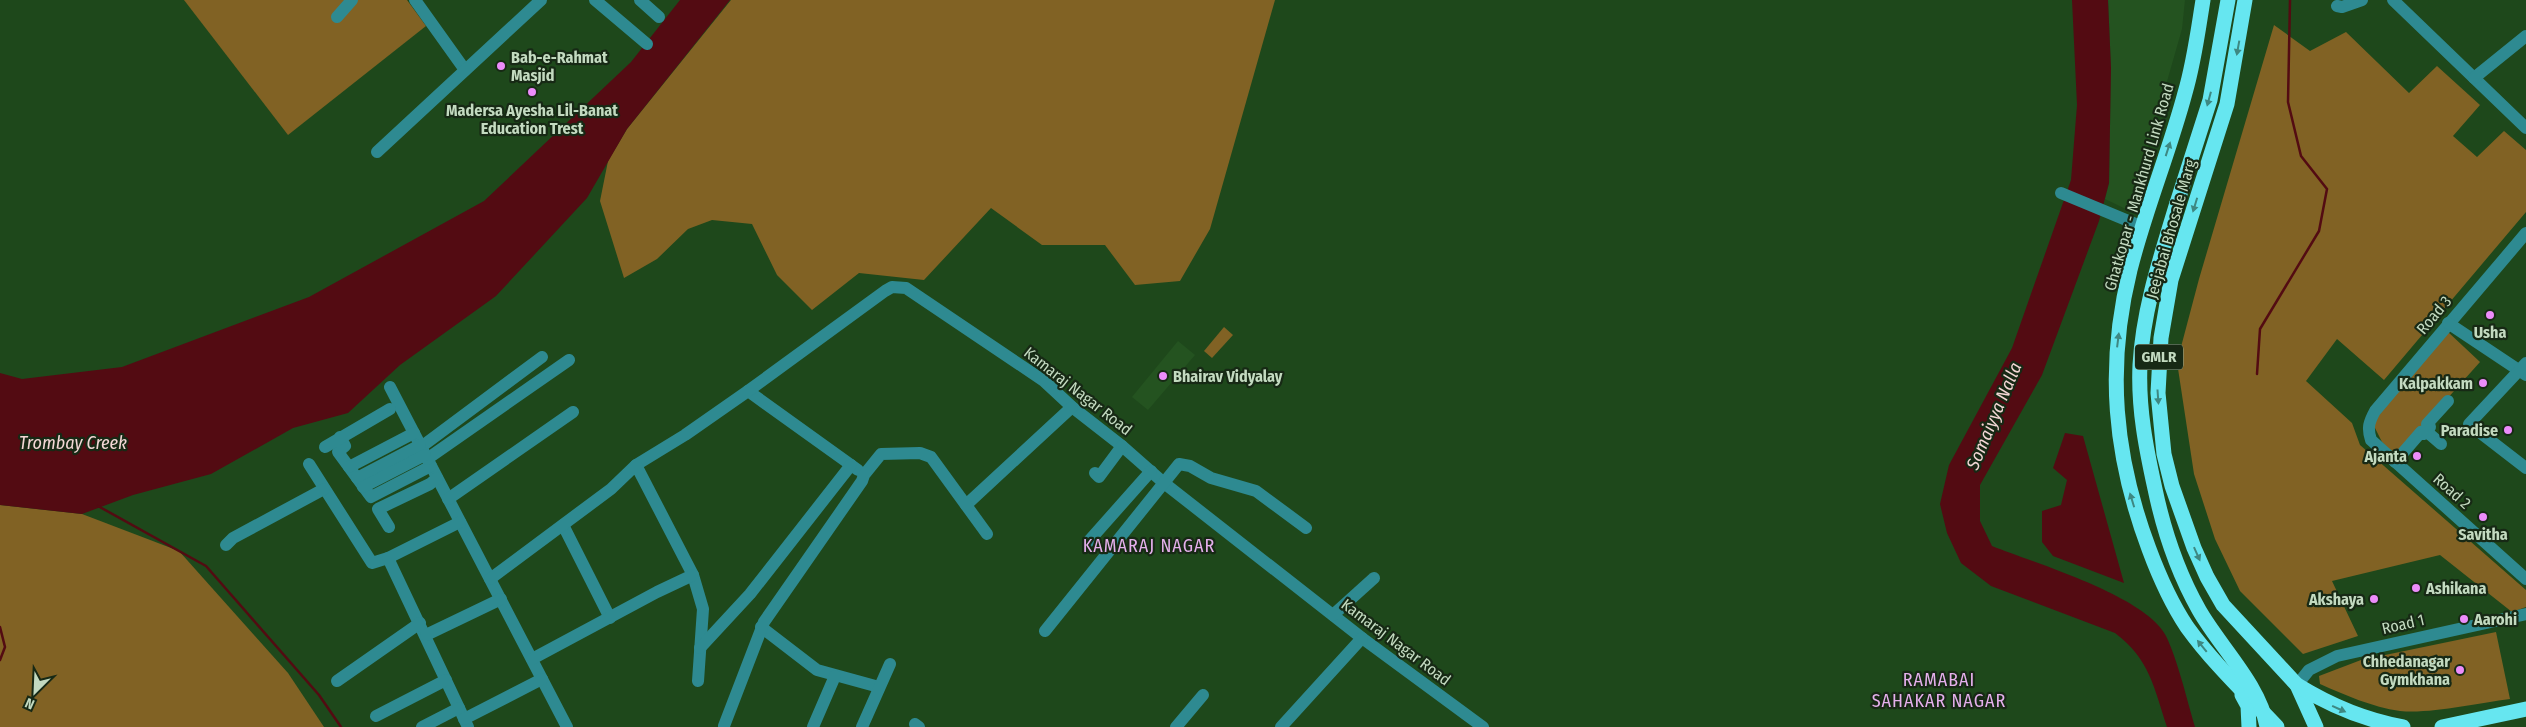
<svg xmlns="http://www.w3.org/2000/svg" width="2526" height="727" font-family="'Fira Sans Condensed',sans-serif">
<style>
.built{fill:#245320}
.green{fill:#816224}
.water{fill:#530b12}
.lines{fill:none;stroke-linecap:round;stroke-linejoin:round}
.stream{stroke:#530b12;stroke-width:2.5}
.minor{stroke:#2e8a91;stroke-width:12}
.highway{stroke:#66e6f0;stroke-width:15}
.highway-bridge{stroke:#66e6f0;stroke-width:15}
.oneway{fill:#3e8882}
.poi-dot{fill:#ec8cfa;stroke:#172915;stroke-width:2}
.labels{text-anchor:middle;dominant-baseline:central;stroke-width:4.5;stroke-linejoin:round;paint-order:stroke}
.shield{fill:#172915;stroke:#8fa58d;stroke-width:1}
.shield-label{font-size:15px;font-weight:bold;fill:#c3dac0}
.poi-label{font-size:16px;font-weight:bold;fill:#c3dac0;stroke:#172915;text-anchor:end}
.street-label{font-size:16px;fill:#c3dac0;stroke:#172915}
.water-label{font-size:18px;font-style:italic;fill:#f3d7d5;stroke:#172915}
.neighbourhood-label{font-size:18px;letter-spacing:1px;fill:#e5b0ec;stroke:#172915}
</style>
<rect width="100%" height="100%" fill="#1e481b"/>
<g class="built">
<path d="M2108,0H2185L2182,29L2130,211L2105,199L2109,183L2111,68Z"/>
<path d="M1178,341L1195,355L1148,410L1132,397Z"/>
</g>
<g class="green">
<path d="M184,0H407L426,26L288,135Z"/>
<path d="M731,0H1275L1210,229L1180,281L1135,285L1105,245H1042L991,208L924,280L859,273L812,310L777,275L752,224L712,220L688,229L657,259L624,278L600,201L608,161L627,129Z"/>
<path d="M2274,25L2310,51L2346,32L2409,93L2437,66L2480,105L2453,136L2477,157L2504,131L2526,150V212L2384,380L2337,339L2306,381L2352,423L2360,445L2526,590V607L2512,612L2440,555L2332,581L2358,636L2303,654L2240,591L2215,539L2194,474L2177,362L2199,279Z"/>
<path d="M1224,327L1233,335L1212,358L1204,351Z"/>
<path d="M2447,331L2480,362L2395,457L2382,442L2372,422Z"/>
<path d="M0,505L82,514L179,551L288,673L324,727H0Z"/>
<path d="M2496,632L2510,699C2478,703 2431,714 2400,711C2372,707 2345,695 2320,684L2319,676L2361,660Z"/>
</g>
<g class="water">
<path d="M680,0H730L627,129L587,198L496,296L400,365L348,413L293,428L211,474L133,495L82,514L0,505V373L22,379L122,367L309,297L484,201L631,62Z"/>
<path d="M2072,0H2108L2111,68L2109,183L2099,221L2042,375L1980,485V521L1992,546C2034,563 2146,596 2166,636C2178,661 2187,700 2195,727H2167C2154,688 2150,659 2115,633L1991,586L1961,563L1947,533L1940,504L1949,465L2012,348L2071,180L2077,105Z"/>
<path d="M2065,433L2083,436L2124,583L2053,556L2042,542V511L2061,505L2067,480L2053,468Z"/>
</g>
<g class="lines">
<g class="stream">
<path d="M2257,374L2260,329L2319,231L2327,189L2301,156L2288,102L2290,0"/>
<path d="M98,506L206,566L319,695L341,727"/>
<path d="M0,627L5,647L0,660"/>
</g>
<g class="minor">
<path d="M415,0L465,70"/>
<path d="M595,0L647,44"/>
<path d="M640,0L659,17"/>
<path d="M2393,0L2526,128"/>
<path d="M2337,6L2342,7L2362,0"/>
<path d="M337,17L352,0"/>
<path d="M2474,78L2526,36"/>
<path d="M377,152L541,0"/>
<path d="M2061,193L2143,227"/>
<path d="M2526,233L2375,411C2369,422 2367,428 2371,440L2526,579"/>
<path d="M2448,323L2526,375"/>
<path d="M2526,363L2469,424L2526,468"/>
<path d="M390,387L567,727"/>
<path d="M748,391L858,470"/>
<path d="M2426,431L2441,444"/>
<path d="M340,437L345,446L338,452L371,497L431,466"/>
<path d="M325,447L390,409"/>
<path d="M421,447L542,357"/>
<path d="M427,459L569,360"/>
<path d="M2395,462L2421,432L2424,434L2430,427L2427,424L2448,401"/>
<path d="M309,464L372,563L388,558"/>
<path d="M636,465L685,435L748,391L885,291L892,287L906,288L1044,381L1072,407L1122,446L1164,483L1362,638L1483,727"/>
<path d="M349,467L414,433"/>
<path d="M1095,473L1099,477L1122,446"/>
<path d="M357,478L420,445"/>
<path d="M363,487L425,455"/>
<path d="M448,499L573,412"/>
<path d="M966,505L1072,407"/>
<path d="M460,522L388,558L468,727"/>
<path d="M563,525L610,618"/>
<path d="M389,527L378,509L430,484L437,478"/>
<path d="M1088,542L1151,471"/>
<path d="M226,545L233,538L324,489"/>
<path d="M490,579L611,489L636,465L693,575L703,609L698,681"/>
<path d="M1333,615L1374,578"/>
<path d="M761,627L817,670L879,687"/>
<path d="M1045,631L1179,464L1190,466L1211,478L1256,491L1306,528"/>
<path d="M426,635L501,599"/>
<path d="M700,648L750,594L851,465"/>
<path d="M532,659L657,592L693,575"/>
<path d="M337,681L420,623"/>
<path d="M2297,685L2309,670L2337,656L2526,614"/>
<path d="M376,716L446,680"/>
<path d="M464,719L542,679"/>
<path d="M915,724L919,727"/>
<path d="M724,726L764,622L862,481L864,475L881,454L920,453L931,457L987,534"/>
<path d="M422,727L459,708"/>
<path d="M813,727L835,676"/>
<path d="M862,727L890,664"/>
<path d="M1176,727L1203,695"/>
<path d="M1281,727L1362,638"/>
</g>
<g class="highway">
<path d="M2203,0C2198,31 2194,63 2185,93C2169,153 2145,210 2130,270C2106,367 2114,456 2149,549C2159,576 2171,603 2187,627C2213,663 2246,694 2277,727"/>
<path d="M2245,0L2227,104L2171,280L2161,338L2158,393L2164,454L2172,486L2194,548L2207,577L2223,605L2297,685L2316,727"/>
<path d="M2177,203L2210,100L2228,0"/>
<path d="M2297,685C2331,706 2364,720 2403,727"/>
<path d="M2242,695L2248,706L2249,727"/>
<path d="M2442,727L2526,709"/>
</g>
<path class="highway-bridge" d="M2177,203C2161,256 2143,309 2140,365C2138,408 2146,448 2155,489C2164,532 2177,571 2199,610C2220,647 2260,685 2267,727"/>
</g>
<defs><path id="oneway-solid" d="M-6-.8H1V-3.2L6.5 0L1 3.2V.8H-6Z" transform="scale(1.25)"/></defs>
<g class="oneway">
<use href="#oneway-solid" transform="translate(2238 48) rotate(100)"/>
<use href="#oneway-solid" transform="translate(2209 99) rotate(105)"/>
<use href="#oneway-solid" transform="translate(2168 149) rotate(-72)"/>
<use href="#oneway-solid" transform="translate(2195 205) rotate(107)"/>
<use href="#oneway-solid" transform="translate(2118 340) rotate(-83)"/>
<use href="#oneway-solid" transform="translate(2158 397) rotate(86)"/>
<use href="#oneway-solid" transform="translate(2132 500) rotate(-107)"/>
<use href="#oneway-solid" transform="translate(2197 554) rotate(66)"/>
<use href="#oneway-solid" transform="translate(2202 646) rotate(-129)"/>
<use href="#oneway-solid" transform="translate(2339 709) rotate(24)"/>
</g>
<g class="poi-dot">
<circle cx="501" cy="66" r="5"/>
<circle cx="532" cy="92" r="5"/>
<circle cx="2490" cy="315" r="5"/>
<circle cx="1163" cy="376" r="5"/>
<circle cx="2483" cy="383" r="5"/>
<circle cx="2508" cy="430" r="5"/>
<circle cx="2417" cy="456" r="5"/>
<circle cx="2483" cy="517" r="5"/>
<circle cx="2416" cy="588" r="5"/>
<circle cx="2374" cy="599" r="5"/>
<circle cx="2464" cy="619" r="5"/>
<circle cx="2460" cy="670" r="5"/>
</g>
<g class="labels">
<rect class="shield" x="2135" y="344.5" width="48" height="25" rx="4"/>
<g class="shield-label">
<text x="2159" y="357">GMLR</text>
</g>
<g class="poi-label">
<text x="511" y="57" text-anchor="start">Bab-e-Rahmat<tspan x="511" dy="18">Masjid</tspan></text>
<text x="532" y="110" text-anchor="middle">Madersa Ayesha Lil-Banat<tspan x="532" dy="18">Education Trest</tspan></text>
<text x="2490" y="332" text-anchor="middle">Usha</text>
<text x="1173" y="376" text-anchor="start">Bhairav Vidyalay</text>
<text x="2473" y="383">Kalpakkam</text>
<text x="2498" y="430">Paradise</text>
<text x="2407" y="456">Ajanta</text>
<text x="2483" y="534" text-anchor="middle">Savitha</text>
<text x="2426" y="588" text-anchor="start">Ashikana</text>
<text x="2364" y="599">Akshaya</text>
<text x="2474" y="619" text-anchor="start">Aarohi</text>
<text x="2450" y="661">Chhedanagar<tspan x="2450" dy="18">Gymkhana</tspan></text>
</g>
<g class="street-label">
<text transform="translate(2139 187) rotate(-74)">Ghatkopar - Mankhurd Link Road</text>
<text transform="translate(2171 229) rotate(-74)">Jeejabai Bhosale Marg</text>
<text transform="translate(2434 315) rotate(-50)">Road 3</text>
<text transform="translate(1078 391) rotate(38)">Kamaraj Nagar Road</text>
<text transform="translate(2452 491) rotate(42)">Road 2</text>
<text transform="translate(2403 624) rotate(-13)">Road 1</text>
<text transform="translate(1396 642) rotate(37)">Kamaraj Nagar Road</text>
</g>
<g class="water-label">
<text transform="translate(1994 416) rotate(-67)">Somaiyya Nalla</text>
<text x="73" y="443">Trombay Creek</text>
</g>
<g class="neighbourhood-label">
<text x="1149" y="546">KAMARAJ NAGAR</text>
<text x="1939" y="680">RAMABAI<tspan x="1939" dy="21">SAHAKAR NAGAR</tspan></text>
</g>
</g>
<g transform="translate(35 692) rotate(204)" stroke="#172915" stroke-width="4" paint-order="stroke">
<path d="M0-4L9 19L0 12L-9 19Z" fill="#c3dac0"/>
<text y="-8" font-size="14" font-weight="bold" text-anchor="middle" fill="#c3dac0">N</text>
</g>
</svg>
